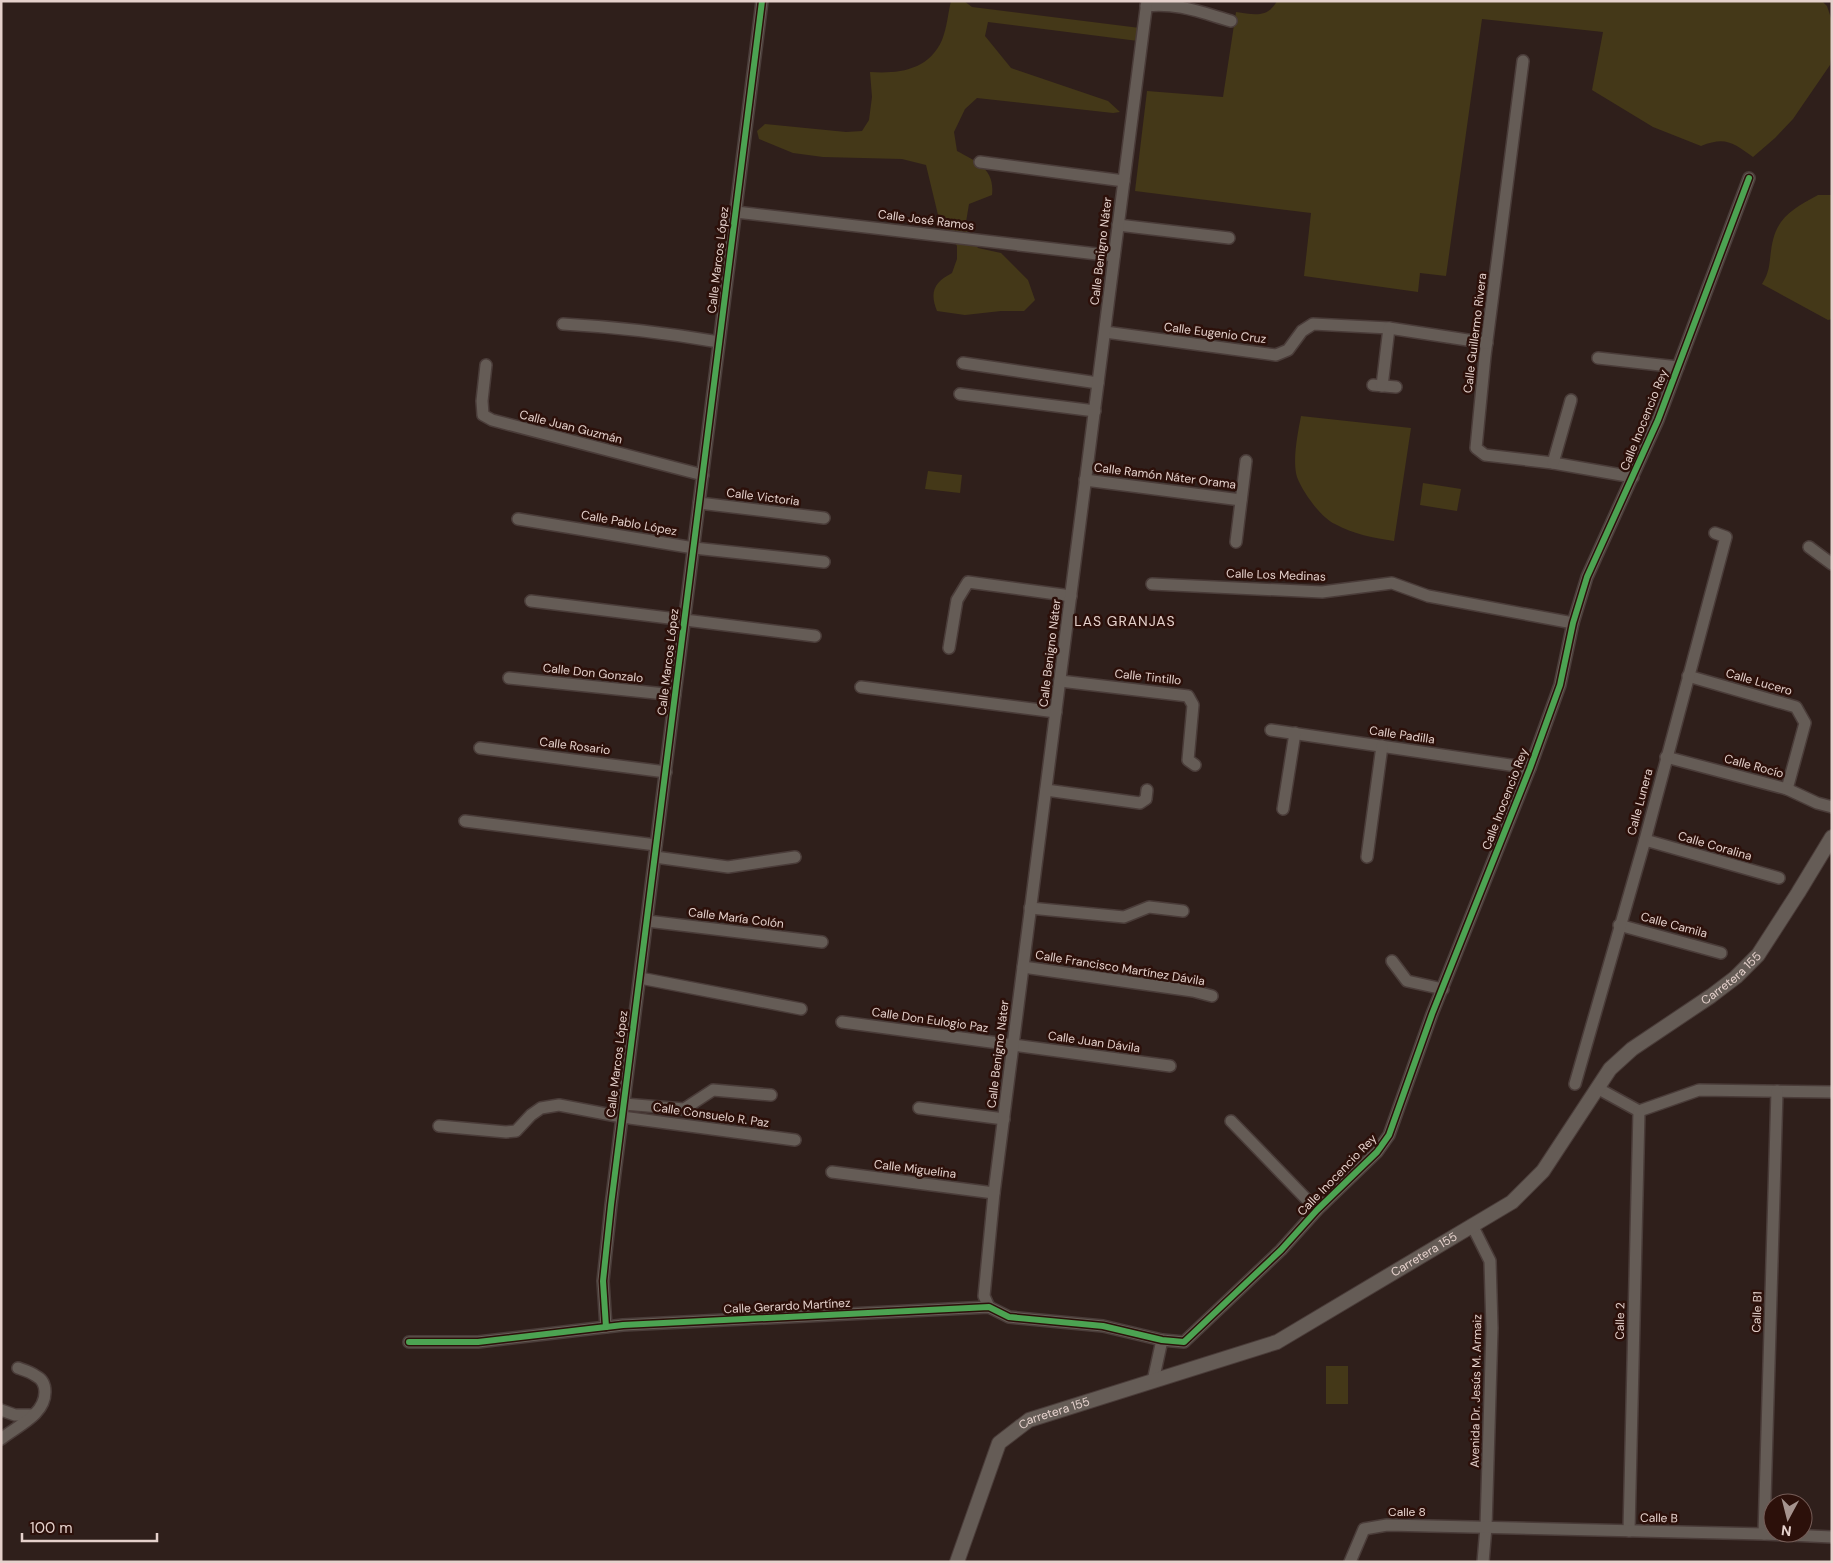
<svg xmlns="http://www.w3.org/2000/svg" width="1833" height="1563" font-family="'DM Sans',sans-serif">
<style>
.green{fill:#443818}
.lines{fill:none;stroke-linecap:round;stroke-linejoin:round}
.minor-casing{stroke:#4a3c39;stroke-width:14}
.tertiary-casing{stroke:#4a3c39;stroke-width:16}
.minor{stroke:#655c56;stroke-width:11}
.tertiary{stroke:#655c56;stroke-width:14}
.cycleway-casing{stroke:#2c100a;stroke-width:9}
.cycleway{stroke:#4ca352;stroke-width:6}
.labels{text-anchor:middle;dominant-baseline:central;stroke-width:5;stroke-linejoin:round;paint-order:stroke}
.street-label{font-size:12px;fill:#e5d1cc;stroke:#2c100a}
.neighbourhood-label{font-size:14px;letter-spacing:1px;fill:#e5d1cc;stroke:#2c100a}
</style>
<rect width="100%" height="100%" fill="#2f1f1b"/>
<g class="green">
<path d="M951,1H964L972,7L1140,28L1138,41L988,22L985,36L1011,68L1108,101L1120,112L1113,113L977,98L965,109L954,132L957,151C977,162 995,169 992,195L969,204L965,228L978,248L1001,253L1028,280L1035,300L1024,311H1001L965,315L937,311C929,291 935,282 952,273L957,259V246L939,219L926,165L902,159L823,157L793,153L759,139L757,131L765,124L846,132L862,131L869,120L872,97L870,72C899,74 929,70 942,40C947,28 948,13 951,1Z"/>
<path d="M1277,1H1822L1827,6L1832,21V52L1830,65L1793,119L1775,138L1753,157C1733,143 1726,136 1701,146L1653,127L1592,90L1603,32L1482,19L1446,276L1420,273L1418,292L1304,276L1311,213L1135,191L1147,91L1223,97L1236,12C1253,14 1267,19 1277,1Z"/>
<path d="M1818,195H1832V319L1828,320L1762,284C1770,271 1769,265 1771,251C1775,218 1791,210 1818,195Z"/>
<path d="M1301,416L1411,428L1394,541C1374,538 1353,534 1335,524C1321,518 1302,491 1297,477C1292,461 1298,432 1301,416Z"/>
<path d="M928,471L962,475L960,493L925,489Z"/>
<path d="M1423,483L1461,489L1457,511L1420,505Z"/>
<rect x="1326" y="1366" width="22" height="38"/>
</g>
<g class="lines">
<defs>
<g id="minor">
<path d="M1146,6C1176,2 1203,13 1231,21"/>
<path d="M1523,61L1485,356L1476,448L1485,455L1553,463L1633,477"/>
<path d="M980,162L1124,181"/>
<path d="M736,212L1114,256"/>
<path d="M1118,225L1229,238"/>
<path d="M563,324C616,327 667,333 719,342"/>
<path d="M1105,332L1276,355L1288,350L1302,331L1313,324L1389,328L1487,343"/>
<path d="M1598,358L1678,367"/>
<path d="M963,363L1098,383"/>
<path d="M486,365L482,401L483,415L492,420L703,475"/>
<path d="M1373,385L1396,387"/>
<path d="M1382,386L1389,328"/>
<path d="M960,394L1095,411"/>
<path d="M1553,463L1571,400"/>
<path d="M1085,480L1241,500"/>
<path d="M699,503L824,518"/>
<path d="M518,519L694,548L824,562"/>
<path d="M1236,542L1246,461"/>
<path d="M1809,547L1832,564"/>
<path d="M1152,584L1322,592L1392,583L1428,596L1573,623"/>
<path d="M531,601L815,636"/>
<path d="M949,648L957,600L968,582L1071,596"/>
<path d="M1688,676L1796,707L1805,723L1787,789"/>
<path d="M509,678L675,695"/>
<path d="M1060,681L1188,696L1193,705L1188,760L1195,765"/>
<path d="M861,687L1056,712"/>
<path d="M1271,730L1530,768"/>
<path d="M480,748L666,772"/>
<path d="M1666,757L1787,789L1817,803L1832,807"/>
<path d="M1046,790L1140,803L1146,799L1147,790"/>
<path d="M1283,809L1295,733"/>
<path d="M465,821L656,845"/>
<path d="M1645,840L1779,878"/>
<path d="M655,857L728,867L795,857"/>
<path d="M1367,857L1382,746"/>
<path d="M1030,908L1124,917L1149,907L1183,911"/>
<path d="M647,921L822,942"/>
<path d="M1619,925L1721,953"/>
<path d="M1392,961L1407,981L1443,989"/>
<path d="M1023,967L1193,991L1212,996"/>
<path d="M640,978L801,1009"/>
<path d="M842,1022L1170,1066"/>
<path d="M1575,1084L1645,840L1726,537L1715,533"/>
<path d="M1597,1088L1639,1111"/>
<path d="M624,1104L684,1109L713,1090L771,1095"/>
<path d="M919,1108L1004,1119"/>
<path d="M1639,1111L1699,1090L1832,1092"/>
<path d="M1231,1121L1317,1210"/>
<path d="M439,1126L506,1132L516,1131L531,1115L541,1108L559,1105L622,1117L795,1140"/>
<path d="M832,1172L994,1193"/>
<path d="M1472,1225L1490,1261L1492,1328L1486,1527L1483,1562"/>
<path d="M989,1307L984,1296L994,1193L1147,1"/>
<path d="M606,1327L603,1281L611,1205L762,1"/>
<path d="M409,1342H478L623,1325L989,1307L1009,1317L1103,1326L1162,1340L1184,1342L1281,1250L1317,1210L1377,1152L1389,1135L1432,1014L1530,768L1560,685L1573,623L1587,577L1658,420L1749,178"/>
<path d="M1153,1381L1162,1340"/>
<path d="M1,1410L15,1415H33"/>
<path d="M1,1439C17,1426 45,1415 45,1392C45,1385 42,1379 36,1376C31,1372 24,1370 18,1368"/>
<path d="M1629,1531L1639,1111"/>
<path d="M1764,1534L1777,1091"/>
<path d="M1350,1562L1364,1529L1387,1525L1764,1534L1832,1537"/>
</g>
<g id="tertiary">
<path id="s1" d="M957,1562L999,1443L1029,1420L1277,1342L1512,1202L1543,1171L1610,1069L1632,1049L1711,996L1736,977L1758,955L1798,893L1832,837"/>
</g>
</defs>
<use href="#minor" class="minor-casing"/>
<use href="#tertiary" class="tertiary-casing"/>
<use href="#minor" class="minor"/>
<use href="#tertiary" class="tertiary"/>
<defs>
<g id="cycleway">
<path d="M606,1327L603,1281L611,1205L762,1"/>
<path d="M409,1342H478L623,1325L989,1307L1009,1317L1103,1326L1162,1340L1184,1342L1281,1250L1317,1210L1377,1152L1389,1135L1432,1014L1530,768L1560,685L1573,623L1587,577L1658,420L1749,178"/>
</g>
</defs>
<use href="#cycleway" class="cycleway-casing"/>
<use href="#cycleway" class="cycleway"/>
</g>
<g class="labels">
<g class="street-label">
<text transform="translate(926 220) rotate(7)">Calle José Ramos</text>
<text transform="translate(1101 251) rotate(-83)">Calle Benigno Náter</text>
<text transform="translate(718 260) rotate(-83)">Calle Marcos López</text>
<text transform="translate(1215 333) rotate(7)">Calle Eugenio Cruz</text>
<text transform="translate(1475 333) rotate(-83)">Calle Guillermo Rivera</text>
<text transform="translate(1644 420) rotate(-68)">Calle Inocencio Rey</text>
<text transform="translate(571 427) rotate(14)">Calle Juan Guzmán</text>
<text transform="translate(1165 476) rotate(7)">Calle Ramón Náter Orama</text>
<text transform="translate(763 497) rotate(7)">Calle Victoria</text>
<text transform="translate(629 523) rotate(10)">Calle Pablo López</text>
<text transform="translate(1276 575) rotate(2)">Calle Los Medinas</text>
<text transform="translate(1050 653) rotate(-83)">Calle Benigno Náter</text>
<text transform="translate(668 662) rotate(-83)">Calle Marcos López</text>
<text transform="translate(593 673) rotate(6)">Calle Don Gonzalo</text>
<text transform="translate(1148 677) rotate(6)">Calle Tintillo</text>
<text transform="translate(1759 682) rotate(16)">Calle Lucero</text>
<text transform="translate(1402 735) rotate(8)">Calle Padilla</text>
<text transform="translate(575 746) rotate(7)">Calle Rosario</text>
<text transform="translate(1754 766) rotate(15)">Calle Rocío</text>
<text transform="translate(1505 799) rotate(-69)">Calle Inocencio Rey</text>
<text transform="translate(1640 802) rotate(-75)">Calle Lunera</text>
<text transform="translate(1715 846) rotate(16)">Calle Coralina</text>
<text transform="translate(736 918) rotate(7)">Calle María Colón</text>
<text transform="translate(1674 925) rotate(15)">Calle Camila</text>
<text transform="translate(1120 968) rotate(9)">Calle Francisco Martínez Dávila</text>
<text stroke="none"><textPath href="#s1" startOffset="1015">Carretera 155</textPath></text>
<text transform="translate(930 1020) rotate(8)">Calle Don Eulogio Paz</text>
<text transform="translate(1094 1042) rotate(8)">Calle Juan Dávila</text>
<text transform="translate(998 1054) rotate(-83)">Calle Benigno Náter</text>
<text transform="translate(617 1064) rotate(-83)">Calle Marcos López</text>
<text transform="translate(711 1115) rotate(8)">Calle Consuelo R. Paz</text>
<text transform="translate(915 1169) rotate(7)">Calle Miguelina</text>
<text transform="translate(1337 1175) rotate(-46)">Calle Inocencio Rey</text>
<text stroke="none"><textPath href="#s1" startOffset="595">Carretera 155</textPath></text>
<text transform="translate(787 1306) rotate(-3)">Calle Gerardo Martínez</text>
<text transform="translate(1757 1312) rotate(-88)">Calle B1</text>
<text transform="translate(1620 1321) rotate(-89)">Calle 2</text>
<text transform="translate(1476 1391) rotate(-89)">Avenida Dr. Jesús M. Armaiz</text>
<text stroke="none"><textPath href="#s1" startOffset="190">Carretera 155</textPath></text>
<text x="1407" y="1512">Calle 8</text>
<text transform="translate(1659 1518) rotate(1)">Calle B</text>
</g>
<g class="neighbourhood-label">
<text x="1125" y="621">LAS GRANJAS</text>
</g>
</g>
<rect width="1833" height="1563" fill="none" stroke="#e5d1cc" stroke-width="5"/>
<g transform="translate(1788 1518) rotate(187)"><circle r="24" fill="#2c100a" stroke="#765d58"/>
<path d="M0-4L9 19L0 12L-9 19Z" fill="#a5938e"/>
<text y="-8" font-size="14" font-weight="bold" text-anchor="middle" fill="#e5d1cc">N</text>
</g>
<path d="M22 1533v8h135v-8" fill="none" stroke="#e5d1cc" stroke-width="2.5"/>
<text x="30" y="1533" font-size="15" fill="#e5d1cc" stroke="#2c100a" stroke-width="4" paint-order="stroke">100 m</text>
</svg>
